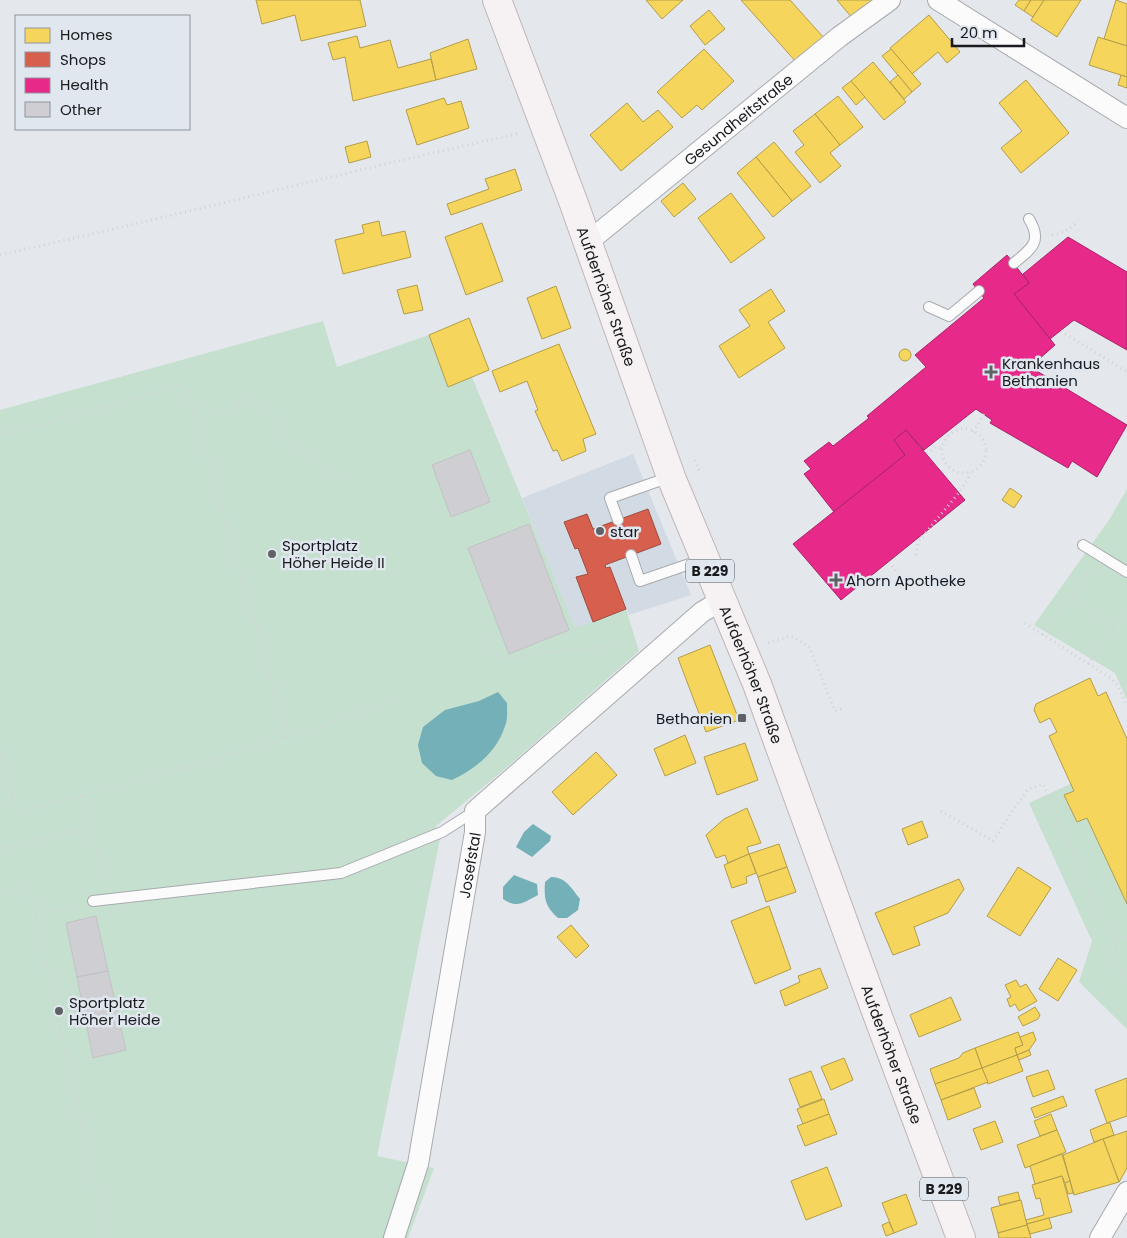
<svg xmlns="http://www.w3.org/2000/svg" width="1127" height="1238" font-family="Poppins,sans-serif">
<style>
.built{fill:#d2dae3}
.green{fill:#c5e0cf}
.water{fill:#73b0b8}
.homes{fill:#f6d55c;stroke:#b39d49}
.shops{fill:#d6604d;stroke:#9d4b3f}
.health{fill:#e7298a;stroke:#a92469}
.building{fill:#cfced2;stroke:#c2c2c5}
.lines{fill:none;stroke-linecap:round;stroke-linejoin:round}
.service-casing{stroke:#a8aaae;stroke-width:12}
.minor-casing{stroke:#a8aaae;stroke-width:22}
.primary-casing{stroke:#beb6b9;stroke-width:30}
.path{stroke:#d2d3d5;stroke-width:3;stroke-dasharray:1 4;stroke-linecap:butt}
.service{stroke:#fbfbfc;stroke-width:10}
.minor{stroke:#fbfbfc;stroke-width:20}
.primary{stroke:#f6f1f2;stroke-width:28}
.poi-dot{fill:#5f6265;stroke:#e0e7ef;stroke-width:2}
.labels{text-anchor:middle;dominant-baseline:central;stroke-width:5;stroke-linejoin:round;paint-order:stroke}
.shield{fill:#e0e7ef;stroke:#54585c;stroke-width:1}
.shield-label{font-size:14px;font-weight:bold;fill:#181a1d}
.street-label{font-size:15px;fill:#181a1d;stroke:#e0e7ef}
.poi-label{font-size:15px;fill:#181a1d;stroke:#e0e7ef;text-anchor:start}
</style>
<rect width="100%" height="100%" fill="#e4e7ec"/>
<path class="built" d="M633,454L691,595L629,615L626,609L575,629L522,498Z"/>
<g class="green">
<path d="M323,321L337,367L429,335L448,386L472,377L575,628L626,609L639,651L505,769L436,826L440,839L377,1156L434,1168L408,1238H0V410Z"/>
<path d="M1127,489V700L1115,673L1034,625L1109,520Z"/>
<path d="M1127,758V1029L1079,982L1092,941L1029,803Z"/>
</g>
<g class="water">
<path d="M498,692L507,703C507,710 508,720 505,726C497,752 475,769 452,780L436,776L422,763L418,745L423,727L445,710L479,701Z"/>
<path d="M533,824L551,836L550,841L532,857L516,847L524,832Z"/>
<path d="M514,875L537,884L538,895C524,902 518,909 503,899V887Z"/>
<path d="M551,877C566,877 572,889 580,899L578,910L567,918H558C545,906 544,899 545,882Z"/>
</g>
<g class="homes">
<path d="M256,0H360L366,26L301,41L295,15L262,24Z"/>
<path d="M646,0H683L662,19Z"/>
<path d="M741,0H790L824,38L797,63Z"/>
<path d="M837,0H875L853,19Z"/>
<path d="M1019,0H1031L1024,11L1015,5Z"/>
<path d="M1031,0H1044L1033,17L1024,11Z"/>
<path d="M1044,0H1081L1057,37L1031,20Z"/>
<path d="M1116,0L1127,4V46L1104,39Z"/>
<path d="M709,10L725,29L705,45L690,26Z"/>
<path d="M929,15L960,52L947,63L938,52L912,74L890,48Z"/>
<path d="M357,36L360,48L390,40L398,68L431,59L436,80L353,101L345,57L333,60L328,43Z"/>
<path d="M1098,37L1127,46V77L1089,65Z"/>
<path d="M468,39L477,69L436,80L430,53Z"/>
<path d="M704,49L734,81L702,110L697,105L682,118L657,92Z"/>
<path d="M891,49L921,84L912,92L882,56Z"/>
<path d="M873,62L906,102L884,120L851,81Z"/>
<path d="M898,75L912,92L904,99L890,82Z"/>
<path d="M1121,75L1127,77V88L1118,85Z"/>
<path d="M1026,80L1069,133L1021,173L1001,148L1022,131L999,103Z"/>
<path d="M851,81L865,97L856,105L842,88Z"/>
<path d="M838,96L863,127L840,145L815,114Z"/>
<path d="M444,98L447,105L461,101L469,128L417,145L406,110Z"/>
<path d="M627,103L643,122L658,110L673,127L621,171L590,135Z"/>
<path d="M815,114L840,145L830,153L841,166L820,183L795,152L804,145L793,131Z"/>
<path d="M367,141L371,157L349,163L345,147Z"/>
<path d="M774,142L811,186L792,201L756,157Z"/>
<path d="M756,157L792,201L773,217L737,173Z"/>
<path d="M515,169L522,190L451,215L447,204L489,189L485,179Z"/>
<path d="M683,183L696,199L674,217L661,201Z"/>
<path d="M731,193L765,238L731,263L698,218Z"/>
<path d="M379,221L382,236L405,231L411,257L343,274L335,240L364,233L362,225Z"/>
<path d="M482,223L503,281L466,295L445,237Z"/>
<path d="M417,285L423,310L404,314L397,290Z"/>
<path d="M556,286L571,328L542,339L527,298Z"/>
<path d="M771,289L785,311L768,322L785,348L739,378L719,346L750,326L739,310Z"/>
<path d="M469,318L489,370L448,387L429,335Z"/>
<path d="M559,344L596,434L583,439L586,451L562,461L557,450L553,451L535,411L538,410L527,381L500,392L492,371Z"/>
<circle cx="905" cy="355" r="6"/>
<path d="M1010,488L1022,496L1014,508L1002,500Z"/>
<path d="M710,645L739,720L706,732L678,658Z"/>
<path d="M1090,678L1098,696L1106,692L1127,739V904L1087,818L1077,822L1064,795L1074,791L1049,736L1057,732L1050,718L1040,723L1034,710L1036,704Z"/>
<path d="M685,735L696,763L665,776L654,749Z"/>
<path d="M745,743L758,780L717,795L704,757Z"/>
<path d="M596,752L617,775L573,815L552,792Z"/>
<path d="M747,808L761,843L747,847L749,854L728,863L725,855L716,858L706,835L724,819Z"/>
<path d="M922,821L928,837L908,845L902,829Z"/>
<path d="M779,844L787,867L758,877L749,854Z"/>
<path d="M749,854L756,873L746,877L747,883L732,888L724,865Z"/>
<path d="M787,867L796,892L766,902L758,877Z"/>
<path d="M1018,867L1051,888L1020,936L987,916Z"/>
<path d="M959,879L964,889L948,913L914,927L920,945L893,955L875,913Z"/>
<path d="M769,906L791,969L755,984L731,921Z"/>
<path d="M571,925L589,946L576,958L557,937Z"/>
<path d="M1058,958L1077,970L1058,1001L1039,989Z"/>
<path d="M820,968L828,988L785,1006L780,991L800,982L798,976Z"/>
<path d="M1016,980L1020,987L1026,984L1037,1001L1019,1011L1015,1004L1010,1007L1007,999L1011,997L1005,985Z"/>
<path d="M951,997L961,1020L919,1037L910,1015Z"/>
<path d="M1035,1007L1040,1015L1038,1019L1023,1026L1018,1017Z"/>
<path d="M1018,1032L1023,1045L1015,1048L1017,1055L982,1068L975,1048Z"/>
<path d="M1033,1032L1036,1040L1029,1050L1017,1055L1015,1048L1023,1045L1020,1037Z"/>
<path d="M975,1048L982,1068L935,1084L930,1069L959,1058L963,1053Z"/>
<path d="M1029,1050L1031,1055L1019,1060L1017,1055Z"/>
<path d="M1017,1055L1023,1071L988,1084L982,1068Z"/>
<path d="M844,1058L853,1080L831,1090L821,1067Z"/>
<path d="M982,1068L988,1082L941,1100L935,1084Z"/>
<path d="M1048,1070L1055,1089L1033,1097L1026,1077Z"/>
<path d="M811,1071L822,1099L800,1107L789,1079Z"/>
<path d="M1127,1078V1116L1107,1123L1095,1090Z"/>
<path d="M974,1088L981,1107L948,1120L941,1100Z"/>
<path d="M1063,1096L1067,1106L1035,1118L1031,1108Z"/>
<path d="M824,1099L829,1114L803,1124L797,1109Z"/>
<path d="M829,1114L837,1134L805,1146L797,1126Z"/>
<path d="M1051,1114L1057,1130L1040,1136L1034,1121Z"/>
<path d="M995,1121L1003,1142L981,1150L973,1129Z"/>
<path d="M1107,1123H1110L1114,1135L1094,1142L1090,1130Z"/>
<path d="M1057,1130L1066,1152L1025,1168L1017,1145Z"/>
<path d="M1127,1131V1168L1119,1182L1103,1139Z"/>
<path d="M1103,1139L1119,1182L1074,1195L1063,1155Z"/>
<path d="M1062,1154L1070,1181L1065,1183L1062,1176L1035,1184L1030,1166Z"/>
<path d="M827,1167L842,1206L806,1220L791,1181Z"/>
<path d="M1062,1176L1072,1212L1027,1224L1026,1220L1044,1215L1040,1198L1036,1199L1032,1185Z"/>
<path d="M1070,1181L1073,1193L1068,1194L1065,1183Z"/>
<path d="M1018,1192L1020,1200L1000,1205L998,1197Z"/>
<path d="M906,1194L917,1224L894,1233L882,1203Z"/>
<path d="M1021,1200L1027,1225L998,1233L991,1208Z"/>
<path d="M1049,1218L1052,1228L1030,1234L1027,1224Z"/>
<path d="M889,1222L894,1233L886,1236L882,1225Z"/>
<path d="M1027,1225L1031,1238H999L998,1233Z"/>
</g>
<path class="shops" d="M648,509L661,544L605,565L606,568L610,567L626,609L593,622L576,577L588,574L578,548L575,549L564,522L587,514L593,529Z"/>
<g class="health">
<path d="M1068,237L1127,272V350L1074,320L1050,339L1014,294L1029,283L1023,274Z"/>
<path d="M1007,255L1029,283L1014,294L1055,345L1030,367L1127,425L1097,477L1072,461L1068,468L990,423L992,420L976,409L924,450L906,430L894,440L905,455L834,512L804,474L811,469L804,461L829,442L833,446L869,418L867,416L926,367L915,355L984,298L973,284Z"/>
<path d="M906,430L965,500L841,600L793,544L905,455L894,440Z"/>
</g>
<g class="building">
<path d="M470,450L490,502L451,517L432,465Z"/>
<path d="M529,524L569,630L509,654L468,548Z"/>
<path d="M96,916L108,971L77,977L66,923Z"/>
<path d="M108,971L126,1050L93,1058L77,977Z"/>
</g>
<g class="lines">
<defs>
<g id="service">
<path d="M1014,263C1031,249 1043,242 1029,219"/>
<path d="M929,307L949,316L979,291"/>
<path d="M618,520L610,498L670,477"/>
<path d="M1083,545L1127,572"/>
<path d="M631,555L640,581L704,559"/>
<path d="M93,901L341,873L442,832L475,811"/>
</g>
<g id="minor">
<path d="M938,0L1127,118"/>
<path id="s1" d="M588,242L839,37L890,0"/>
<path id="s2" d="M394,1238L418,1164L475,832V811L702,612L722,600"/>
<path d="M1100,1238L1127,1192"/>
</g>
<g id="primary">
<path id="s3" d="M497,0L573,201L671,477L757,684L877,1014L961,1238"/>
</g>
</defs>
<use href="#service" class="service-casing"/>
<use href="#minor" class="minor-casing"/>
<use href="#primary" class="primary-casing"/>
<g class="path">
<path d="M1052,235C1063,233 1070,229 1078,221"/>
<path d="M0,255C174,216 346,172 520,133"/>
<path d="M1061,331L1127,372"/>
<path d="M197,421L246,400L261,401L268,405L272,412L284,439L340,480"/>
<circle cx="964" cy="451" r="22"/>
<path d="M973,432L984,414"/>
<path d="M0,436L186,384L288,737"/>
<path d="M927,454L936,447L943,448"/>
<path d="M695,460L700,473"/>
<path d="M916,555L918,542L962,489L971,473"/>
<path d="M889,562L896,571"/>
<path d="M1072,596L1115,626"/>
<path d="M1025,623L1112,679L1118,686L1127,706"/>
<path d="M1043,635L1090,568"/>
<path d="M482,638L500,656L517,657L546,651H568L633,643"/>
<path d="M768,643L791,636L809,646L835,711L844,708"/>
<path d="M1088,664L1127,609"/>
<path d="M0,749L17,812C107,790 198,765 287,737C323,726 358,711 394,700"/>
<path d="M83,796L88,809L91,828"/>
<path d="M941,811L993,841L1009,816L1028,789L1043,784L1108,932L1118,939L1127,938"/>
<path d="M0,848L91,828L104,883"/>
<path d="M0,893L29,887L107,1238"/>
<path d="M35,915L78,905"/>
<path d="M1118,939C1114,953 1117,970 1127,980"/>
</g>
<use href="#service" class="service"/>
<use href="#minor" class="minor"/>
<use href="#primary" class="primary"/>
</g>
<g class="poi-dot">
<path d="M988.5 364.5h5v5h5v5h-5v5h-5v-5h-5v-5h5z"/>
<circle cx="600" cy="531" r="5"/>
<circle cx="272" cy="554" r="5"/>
<path d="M833.5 572.5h5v5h5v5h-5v5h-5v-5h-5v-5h5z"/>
<rect x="737" y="713" width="10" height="10" rx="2.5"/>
<circle cx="59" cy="1011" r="5"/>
</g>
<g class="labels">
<g class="shield">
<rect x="686" y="559.5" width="48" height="23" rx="4"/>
<rect x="920" y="1177.5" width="48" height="23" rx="4"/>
</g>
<g class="shield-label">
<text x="710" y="571">B 229</text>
<text x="944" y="1189">B 229</text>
</g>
<g class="street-label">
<text stroke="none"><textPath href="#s1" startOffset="194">Gesundheitstraße</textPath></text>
<text stroke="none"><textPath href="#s3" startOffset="316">Aufderhöher Straße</textPath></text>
<text stroke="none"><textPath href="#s3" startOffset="721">Aufderhöher Straße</textPath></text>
<text stroke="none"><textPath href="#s2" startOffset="381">Josefstal</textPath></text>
<text stroke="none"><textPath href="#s3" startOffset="1126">Aufderhöher Straße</textPath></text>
</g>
<g class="poi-label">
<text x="1002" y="363">Krankenhaus<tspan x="1002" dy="17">Bethanien</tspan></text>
<text x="610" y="531">star</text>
<text x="282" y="545">Sportplatz<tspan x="282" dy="17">Höher Heide II</tspan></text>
<text x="846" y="580">Ahorn Apotheke</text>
<text x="732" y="718" text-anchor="end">Bethanien</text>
<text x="69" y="1002">Sportplatz<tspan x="69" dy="17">Höher Heide</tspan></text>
</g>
</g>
<rect x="15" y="15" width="175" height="115" fill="#e0e7ef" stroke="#90959b"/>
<rect x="25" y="28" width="25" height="15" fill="#f6d55c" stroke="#90959b"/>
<text x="60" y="40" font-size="15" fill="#181a1d">Homes</text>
<rect x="25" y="52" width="25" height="15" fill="#d6604d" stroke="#90959b"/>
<text x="60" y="65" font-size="15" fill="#181a1d">Shops</text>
<rect x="25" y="78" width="25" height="15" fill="#e7298a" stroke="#90959b"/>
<text x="60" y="90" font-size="15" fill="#181a1d">Health</text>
<rect x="25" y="102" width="25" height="15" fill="#cfced2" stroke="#90959b"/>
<text x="60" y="115" font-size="15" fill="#181a1d">Other</text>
<path d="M952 38v8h72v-8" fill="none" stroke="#181a1d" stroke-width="2.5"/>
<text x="960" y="38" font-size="15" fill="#181a1d" stroke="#e0e7ef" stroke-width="4" paint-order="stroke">20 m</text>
</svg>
